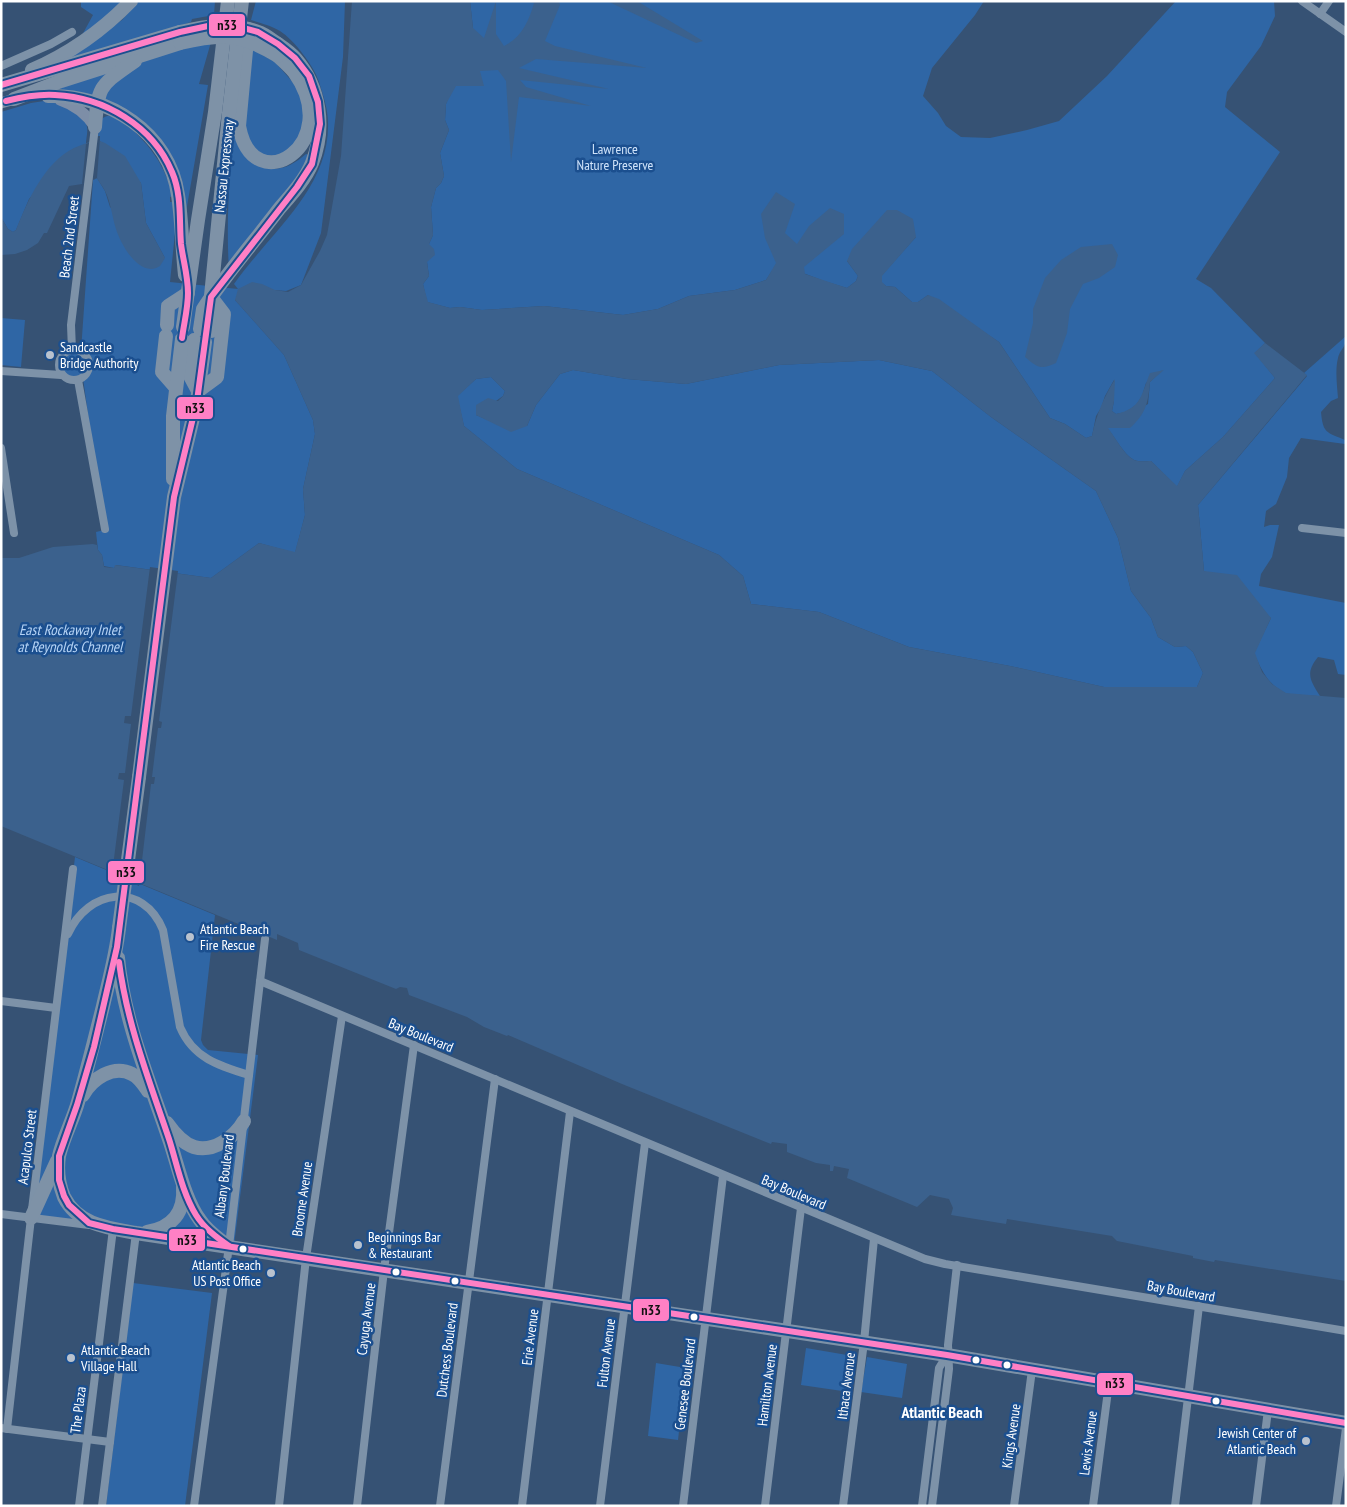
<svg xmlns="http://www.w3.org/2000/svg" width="1347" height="1507" font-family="'PT Sans Narrow',sans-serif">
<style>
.green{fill:#2f66a5}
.water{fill:#3b618d;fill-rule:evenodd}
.pier{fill:#365274}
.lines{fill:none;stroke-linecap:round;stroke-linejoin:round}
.street{stroke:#7d92a8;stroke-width:8}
.primary{stroke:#7d8ea7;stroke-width:11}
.highway{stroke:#7e92a7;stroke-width:14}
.highway-bridge{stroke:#7e92a7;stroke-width:14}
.bus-1-casing{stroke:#1b4f8f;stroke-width:10}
.bus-1{stroke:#ff80c5;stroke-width:6}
.poi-dot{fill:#b9c2ce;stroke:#1b4f8f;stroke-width:2}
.bus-dot{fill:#fff;stroke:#1b4f8f;stroke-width:2}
.labels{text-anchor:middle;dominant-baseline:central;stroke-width:5;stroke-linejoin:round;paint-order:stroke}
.park-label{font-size:14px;fill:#cfe3fa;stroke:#1b4f8f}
.street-label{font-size:14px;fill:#fff;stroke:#1b4f8f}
.poi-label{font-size:14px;fill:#fff;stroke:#1b4f8f;text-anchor:start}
.water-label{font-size:15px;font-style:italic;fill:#b5d3f5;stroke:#1b4f8f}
.quarter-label{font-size:16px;font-weight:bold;fill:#fff;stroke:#1b4f8f}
.line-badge{stroke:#1b4f8f;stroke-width:2}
.pale-badge-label{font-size:14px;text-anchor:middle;font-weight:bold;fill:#111}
</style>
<rect width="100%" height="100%" fill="#365274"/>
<g class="green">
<path d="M81,1H125L81,37L93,15L81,7Z"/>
<path d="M139,1H215L214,15L192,19L191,22L101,51L64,60L122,20Z"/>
<path d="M256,1H345L343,57L321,233L301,285L286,291L275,290L235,300L284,355L313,420L315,434L303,489L305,515L295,553L259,543L211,578L116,565L114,568L104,566L102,555L98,550L96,532L104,530L83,378C53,388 50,345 81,351L93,180L97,178L105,191L110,207L165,258L146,223L141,183L100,141V136H98C99,130 98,122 103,118C117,106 152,149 158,160C165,172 170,184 173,196L170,197V202H174L176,223L170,282L238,289L234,284C268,235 330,189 328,123C328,109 323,95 319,82C314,66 294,40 280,31C272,26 260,23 251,20Z"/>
<path d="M470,1H984L975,15L932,68L923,96L938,113L946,126L961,137L990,138L1027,130L1059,121L1107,76L1176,1H1274L1275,16L1261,46L1227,92L1225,107L1280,152L1196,279L1211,288L1265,343L1255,353L1275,378L1223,437L1185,471L1177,487L1151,461C1146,461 1138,462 1134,460C1124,455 1115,437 1107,428L1148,404L1150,382L1162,370L1146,383L1142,396L1136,405L1126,412L1116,414L1112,411L1114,401V380L1105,396L1101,408L1096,416L1092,436L1086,438L1065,424L1050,418L999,342L928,295L918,302H912L895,287L886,286L881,282V276L916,237L847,261L858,276L856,281L847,288L824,281L777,263L766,280L735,290L689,296L658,309L623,315L544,306L482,310L460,307L450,308L427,302L423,284L429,276L427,262L429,244L433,235L431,207L436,188L441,183L444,176L440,153L449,130L445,120L446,104L473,28Z"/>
<path d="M211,42L199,84L208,85L186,212L181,196L184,191L166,155L104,101L102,95L139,63L197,43Z"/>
<path d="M248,47L275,62L297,87L304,108L305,132L285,157L256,154L242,125Z"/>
<path d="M118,69L95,98L60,89L61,87Z"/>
<path d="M44,101C59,103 84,109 87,127C88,132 86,139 86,144L73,149L29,199L16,230L13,232L8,229L1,217V112L31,103Z"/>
<path d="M235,125C236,132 236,142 240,148C248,166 272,174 290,165C296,162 301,158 306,154L312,156L229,271C226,223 229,173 235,125Z"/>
<path d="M1,318L25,320L21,367L1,365Z"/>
<path d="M1346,336C1346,349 1341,347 1338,358C1335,370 1337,385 1338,398L1331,401L1321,412C1323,433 1326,432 1345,440V444L1301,438L1289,458L1287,477L1276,504L1266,511L1264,527L1270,525H1279L1272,557L1261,574L1259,586L1346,603V675L1338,674L1334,660L1318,657C1305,673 1310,680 1320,696C1310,695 1294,697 1285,693C1268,685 1261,669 1254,653L1271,618L1204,571L1198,505L1307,376L1304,373Z"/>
<path d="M879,360L932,371L991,417L1096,491L1118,538L1131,591L1151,618L1158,637L1175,647L1186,646L1193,652L1203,673L1197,687H1104L1010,666L909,647L819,612L751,604L743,576L719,555L517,469L464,426L457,396L476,379L491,377L505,391L503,396L476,415L490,421L527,426L536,405L560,374L573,370L627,379L686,384L779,365Z"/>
<path d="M75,857L215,915L201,1040L203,1045L208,1050L258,1055L234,1245L31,1218Z"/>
<path d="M133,1283L212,1293L185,1506H106Z"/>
<path d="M806,1348L853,1356L849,1392L801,1385Z"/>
<path d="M867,1357L907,1364L902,1398L861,1392Z"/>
<path d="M656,1363L686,1368L678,1440L648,1436Z"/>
</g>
<g class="water">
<path d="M352,1H470L473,28L484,38L496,1V34L504,46C521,38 529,21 534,3L527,1H559L560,5L545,41L555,46L647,68L536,59L519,68L609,89L520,80L526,87L591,106L519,97L511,162L506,81L498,70L480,71L484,86H456L446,104L445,120L449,130L440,153L444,176L441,183L436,188L431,207L433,235L429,244L434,249L435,255L427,262L429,276L423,284L428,302L450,308L460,307L482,310L544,306L623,315L658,309L689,296L735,290L766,280L776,263L765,238L761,214L776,192L795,204L785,233L797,244L809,226L830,208L844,214V234L804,267L805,274L847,288L856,281L858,276L847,261L852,249L887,210H897L913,219L916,237L882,276V282L886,286L895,287L912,302H918L928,295L939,299L999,342L1050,418L1065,424L1086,438L1092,436C1096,415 1104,397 1115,379L1114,401L1112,411L1116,414C1142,408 1141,395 1150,373L1164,370L1150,382C1148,403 1146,414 1130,428H1108C1115,437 1124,455 1134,460C1138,462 1146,461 1151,461L1177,486L1185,471L1223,437L1275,378L1254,353L1265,343L1307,375L1198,505L1204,571L1237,575L1271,618L1255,653L1262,672L1272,684L1286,693L1346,698V1281L1215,1260L1214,1262L1193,1258V1256L1117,1241L1112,1236L1007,1219L1006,1224L951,1215L953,1208L949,1199L930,1195L917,1207L847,1178L849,1169L834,1166L833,1171H830V1165L816,1163L787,1152V1144L772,1142L771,1144L622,1084L508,1035L507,1036L484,1027L467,1017L409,995L407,988L400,987L396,989L299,950L298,943L277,934V940L1,826V558H19L53,547L93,544L97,545L98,550L102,555L104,567L114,568L115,565L211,578L259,543L295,552L305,515L303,489L315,434L313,420L284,355L235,300L238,289L252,282L262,284L275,290L288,292L301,285L320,251L327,235L341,156ZM879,360L932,371L991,417L1096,491L1118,538L1131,591L1151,618L1158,637L1175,647L1186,646L1193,652L1203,673L1197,687H1104L1010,666L909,647L819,612L751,604L743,576L719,555L517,469L464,426L458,396L476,379L491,377L505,391L503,396L498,401L488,398L476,405V415L511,432L527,426L536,405L560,374L573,370L627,379L686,384L779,365Z"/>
<path d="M607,1H637L703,41L696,43Z"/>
<path d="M100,138V141L105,143L125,156L141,183L146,223L165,258L160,266C140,279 121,245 116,229C112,217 111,203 105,191C103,187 99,182 97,178L82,184L69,186L47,233H44L38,243L27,250L15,254L1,255V217L8,229L13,232L16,230C28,200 44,163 74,148C83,144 92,141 100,138Z"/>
<path d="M1112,244L1118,255L1115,267L1099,278L1083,284L1070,309L1067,333L1056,363C1041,370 1038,368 1025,357L1033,323V309L1045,278L1061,260L1081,247Z"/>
</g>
<g class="pier">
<path d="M100,138L97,178L82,184L86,144Z"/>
<path d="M150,567L178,571L159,721L162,722L161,728H158L152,777H155L154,784H151L139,886L112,874L124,780L118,779L119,773H125L131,724L124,723L125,716H131Z"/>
</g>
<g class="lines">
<g class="street">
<path d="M1302,1L1346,32"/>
<path d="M1320,14L1329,1"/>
<path d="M1,66L51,44L72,32"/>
<circle cx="74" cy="365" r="15"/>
<path d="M72,350L71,325L95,127"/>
<path d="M1,371L61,375"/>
<path d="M78,380L105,529"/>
<path d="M1,448L14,533"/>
<path d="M1302,528L1346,533"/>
<path d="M68,934C88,889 143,881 163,930L180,1027C193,1058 219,1066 249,1075"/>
<path d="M260,981L925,1259L945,1264L1346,1331"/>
<path d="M1,1001L56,1008"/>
<path d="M1,1214L89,1225"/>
<path d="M1,1428L110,1442"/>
<path d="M7,1429L31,1218L73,869"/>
<path d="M79,1506L113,1229"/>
<path d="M102,1506L136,1233"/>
<path d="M194,1506L229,1246L265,939"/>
<path d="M279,1506L306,1258L342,1016"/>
<path d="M357,1506L384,1270L414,1045"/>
<path d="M440,1506L495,1079"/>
<path d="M522,1506L570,1112"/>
<path d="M600,1506L645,1143"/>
<path d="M683,1506L723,1176"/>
<path d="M765,1506L801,1208"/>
<path d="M843,1506L864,1342L874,1239"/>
<path d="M922,1506L939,1368L947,1355"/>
<path d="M932,1506L949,1369L948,1345L957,1265"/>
<path d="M1014,1506L1032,1370"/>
<path d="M1093,1506L1109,1383"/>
<path d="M1175,1506L1199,1306"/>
<path d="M1256,1506L1268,1410"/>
<path d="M1336,1506L1346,1428"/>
</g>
<g class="primary">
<path d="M60,100C75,105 86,113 95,127"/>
<path d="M1,103L22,97"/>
</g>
<g class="highway">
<path d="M248,29L239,126C253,203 346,144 294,72C289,66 283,61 278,56"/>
<path d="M32,70C69,54 103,30 131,1"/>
<path d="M1,85L180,32"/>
<path d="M48,96C108,94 169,132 178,195C182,221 182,248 185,275"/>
<path d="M14,99L61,81L180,43"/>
<path d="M95,127C98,84 100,86 135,61"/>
<path d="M211,296L229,113L242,1"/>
<path d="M211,298L214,312L211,331"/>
<path d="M167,325L168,306L188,293"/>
<path d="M183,327L198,220L215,112L228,1"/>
<path d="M200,329L203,309C226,274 254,242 279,209C291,195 305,180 312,163C326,128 320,87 296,59C291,53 284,48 278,44"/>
<path d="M166,336L162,372L176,388"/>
<path d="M194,340L189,374L198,391"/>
<path d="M198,391L217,377L224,314L211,297"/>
<path d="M173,479V416L182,339"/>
<path d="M139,777L174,497L197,401L205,342"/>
<path d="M119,928C116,955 109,980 103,1006C95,1038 87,1070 78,1102C73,1120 63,1138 59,1156C57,1169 59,1185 64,1197C78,1225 108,1228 136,1233L947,1355L1346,1423"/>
<path d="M118,958C124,1022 150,1082 170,1142C178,1166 185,1200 200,1220C207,1231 218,1238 228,1246"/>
<path d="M83,1095C92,1079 113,1064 132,1074C139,1077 144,1085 148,1091"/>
<path d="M167,1123C174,1133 182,1143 194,1147C213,1153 235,1137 244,1121"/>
<path d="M31,1218L57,1161"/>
<path d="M147,1232C172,1228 185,1212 183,1187"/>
</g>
<g class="highway-bridge">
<path d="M180,32C206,26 232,22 258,32C265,34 272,40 278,44"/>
<path d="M180,43C222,33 240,33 278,56"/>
<path d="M119,928L139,777"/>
</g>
<defs>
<g id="bus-1">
<path d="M1,85L180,32L208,26L232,25L258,32L278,44L295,58L309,76L318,102L320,124L312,164L297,187L211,297L197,401L174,497L117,947L94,1047L77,1105L59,1156V1180L64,1196L69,1205L89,1223L113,1229L947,1355L1346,1423"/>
<path d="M6,101C22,97 38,94 55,95C104,97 153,126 172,172C182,195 179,220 181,244C183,260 188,276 188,293C188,308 184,323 182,338"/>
<path d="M119,962C127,1024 149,1080 169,1139C177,1164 182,1192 196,1215C204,1228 216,1237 229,1246"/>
</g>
</defs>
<use href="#bus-1" class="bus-1-casing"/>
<use href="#bus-1" class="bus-1"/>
</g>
<g class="poi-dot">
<circle cx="50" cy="355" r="5"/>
<circle cx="190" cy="937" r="5"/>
<circle cx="358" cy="1245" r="5"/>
<circle cx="271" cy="1273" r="5"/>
<circle cx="71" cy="1358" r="5"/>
<circle cx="1306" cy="1441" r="5"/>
</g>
<g class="bus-dot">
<circle cx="243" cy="1249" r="4.5"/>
<circle cx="396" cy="1272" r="4.5"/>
<circle cx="455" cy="1281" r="4.5"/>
<circle cx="694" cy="1317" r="4.5"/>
<circle cx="976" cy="1360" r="4.5"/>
<circle cx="1007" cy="1365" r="4.5"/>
<circle cx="1216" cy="1401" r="4.5"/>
</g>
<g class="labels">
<g class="park-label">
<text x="615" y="149">Lawrence<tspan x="615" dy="16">Nature Preserve</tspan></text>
</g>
<g class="street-label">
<text transform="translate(224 166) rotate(-84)">Nassau Expressway</text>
<text transform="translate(69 237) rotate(-83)">Beach 2nd Street</text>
<text transform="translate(421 1035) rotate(22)">Bay Boulevard</text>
<text transform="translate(27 1147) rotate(-83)">Acapulco Street</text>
<text transform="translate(224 1176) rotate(-83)">Albany Boulevard</text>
<text transform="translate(794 1192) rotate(23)">Bay Boulevard</text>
<text transform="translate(302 1199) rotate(-82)">Broome Avenue</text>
<text transform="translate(1181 1291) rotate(10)">Bay Boulevard</text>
<text transform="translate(366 1319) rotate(-83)">Cayuga Avenue</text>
<text transform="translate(530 1337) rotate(-83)">Erie Avenue</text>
<text transform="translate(447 1350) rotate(-83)">Dutchess Boulevard</text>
<text transform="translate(606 1353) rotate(-83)">Fulton Avenue</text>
<text transform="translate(685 1384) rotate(-83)">Genesee Boulevard</text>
<text transform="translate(767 1385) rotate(-83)">Hamilton Avenue</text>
<text transform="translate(846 1386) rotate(-83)">Ithaca Avenue</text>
<text transform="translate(78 1410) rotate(-83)">The Plaza</text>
<text transform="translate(1011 1436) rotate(-82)">Kings Avenue</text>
<text transform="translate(1088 1443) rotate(-83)">Lewis Avenue</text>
</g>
<g class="poi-label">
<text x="60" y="347">Sandcastle<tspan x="60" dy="16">Bridge Authority</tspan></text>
<text x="200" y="929">Atlantic Beach<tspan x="200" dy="16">Fire Rescue</tspan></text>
<text x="368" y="1237">Beginnings Bar<tspan x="368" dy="16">&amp; Restaurant</tspan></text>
<text x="261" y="1265" text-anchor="end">Atlantic Beach<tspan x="261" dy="16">US Post Office</tspan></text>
<text x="81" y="1350">Atlantic Beach<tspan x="81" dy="16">Village Hall</tspan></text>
<text x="1296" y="1433" text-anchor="end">Jewish Center of<tspan x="1296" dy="16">Atlantic Beach</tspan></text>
</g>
<g class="water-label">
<text x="70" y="629">East Rockaway Inlet<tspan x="70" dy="17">at Reynolds Channel</tspan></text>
</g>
<g class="quarter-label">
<text x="942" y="1412">Atlantic Beach</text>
</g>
</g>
<g class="line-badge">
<rect x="208" y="13" width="38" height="24" rx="5" fill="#ff80c5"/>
<rect x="176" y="396" width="38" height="24" rx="5" fill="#ff80c5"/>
<rect x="107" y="860" width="38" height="24" rx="5" fill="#ff80c5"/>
<rect x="168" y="1228" width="38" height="24" rx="5" fill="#ff80c5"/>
<rect x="632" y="1298" width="38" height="24" rx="5" fill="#ff80c5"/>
<rect x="1096" y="1372" width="38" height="24" rx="5" fill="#ff80c5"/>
</g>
<g class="pale-badge-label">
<text x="227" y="30">n33</text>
<text x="195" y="413">n33</text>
<text x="126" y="877">n33</text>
<text x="187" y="1245">n33</text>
<text x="651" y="1315">n33</text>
<text x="1115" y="1388">n33</text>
</g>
<rect width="1347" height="1507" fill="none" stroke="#ffffff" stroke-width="5"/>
</svg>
